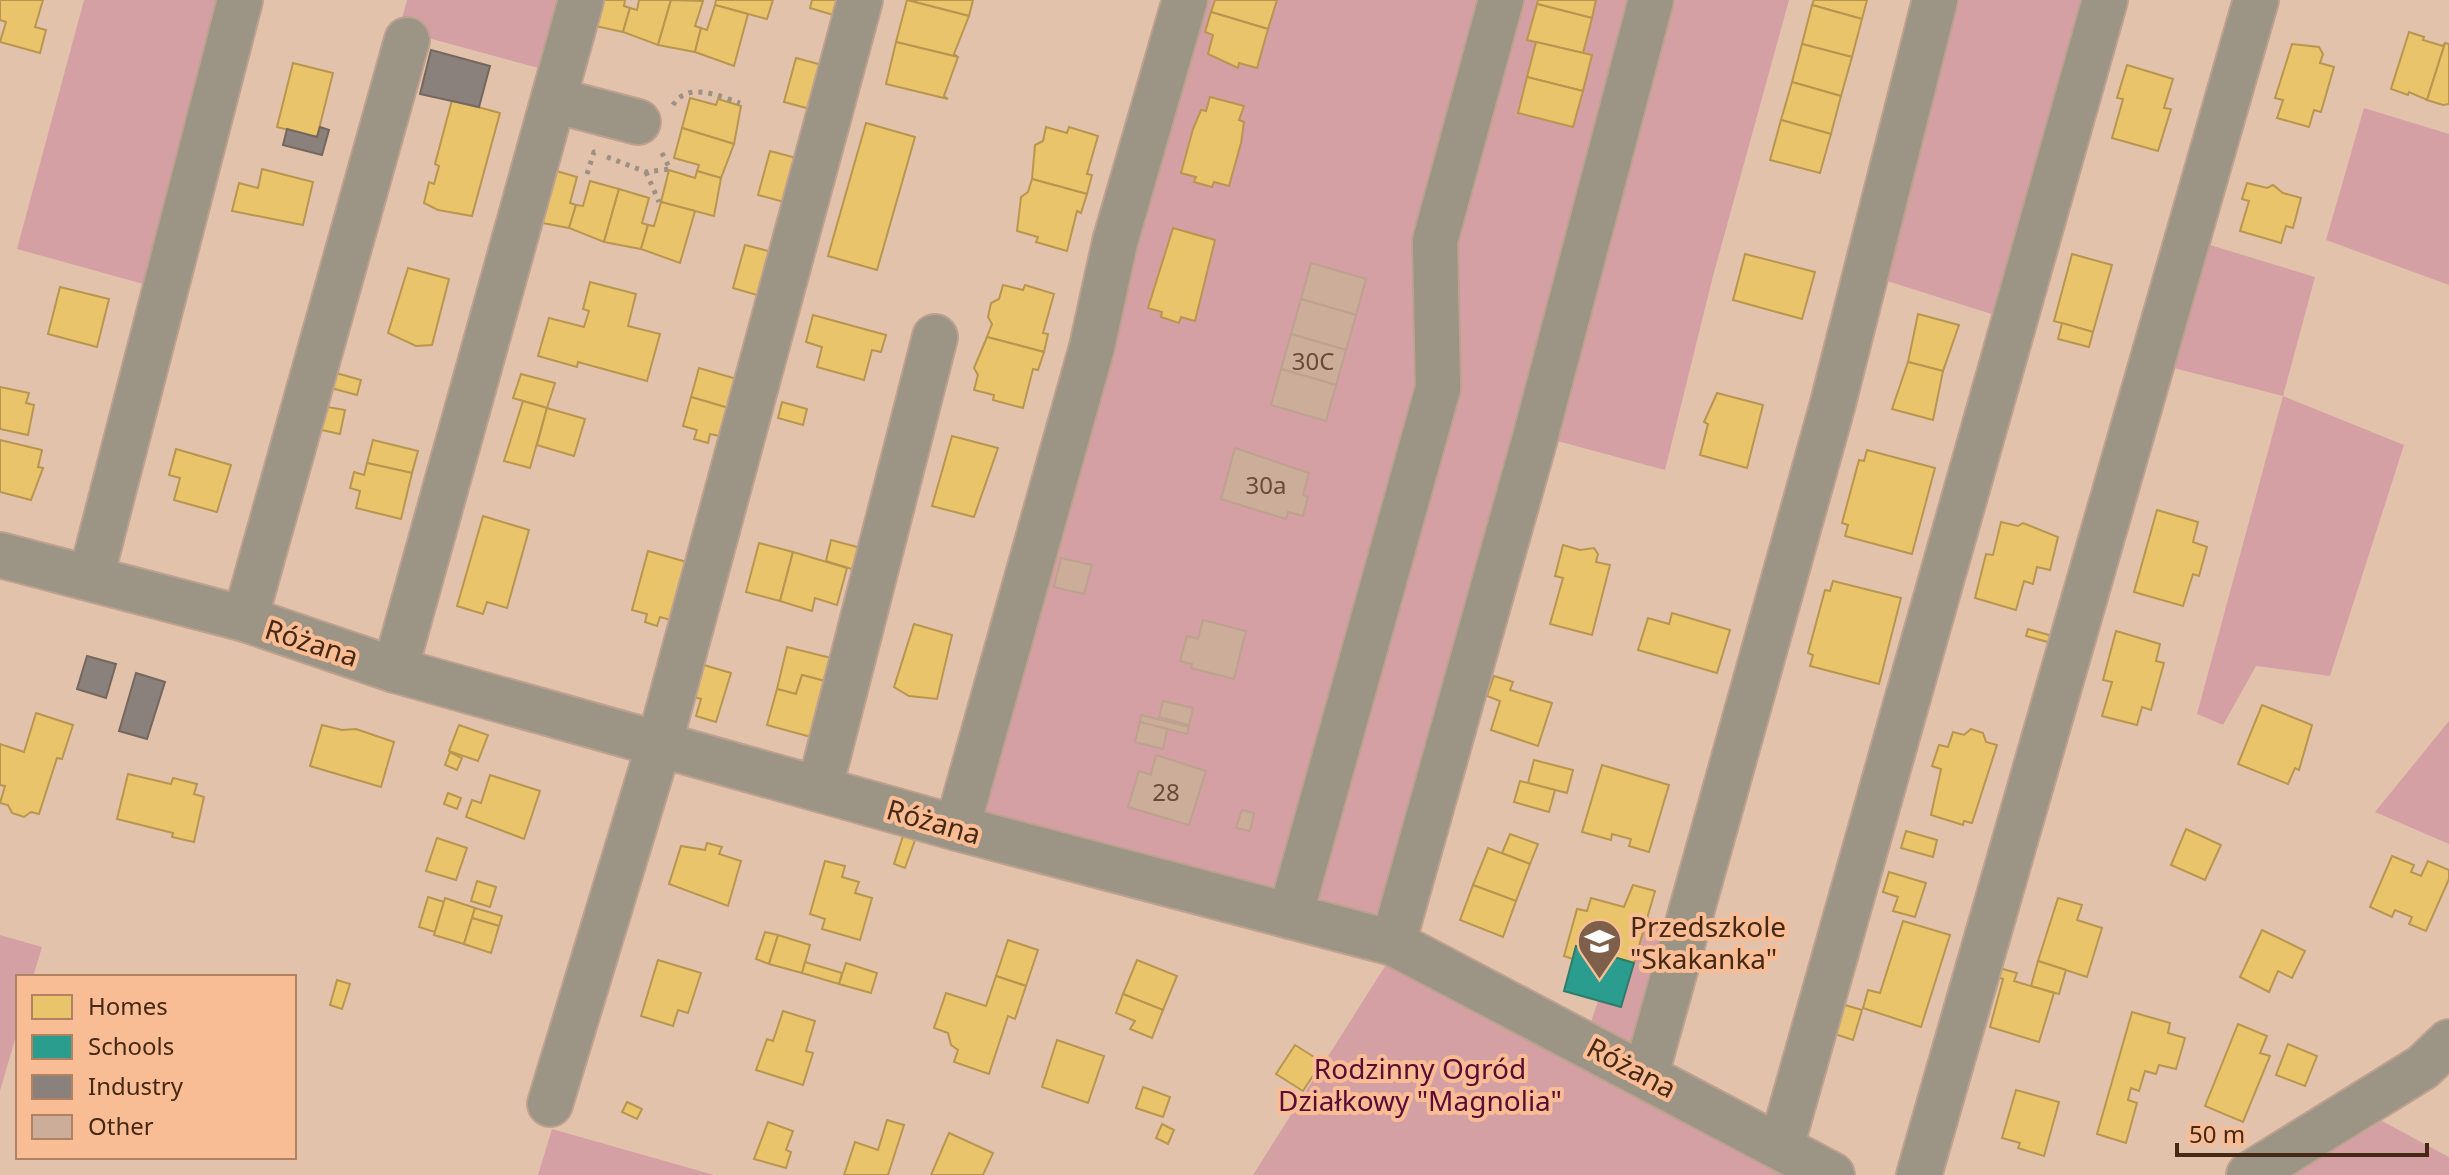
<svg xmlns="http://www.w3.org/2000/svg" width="2449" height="1175" font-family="'Noto Sans',sans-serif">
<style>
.green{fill:#d4a0a4}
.homes{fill:#e9c46a;stroke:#b89650;stroke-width:2}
.schools{fill:#2a9d8f;stroke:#327a6a;stroke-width:2}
.industry{fill:#8a817c;stroke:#76675d;stroke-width:2}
.building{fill:#cbad9a;stroke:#bea18e;stroke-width:2}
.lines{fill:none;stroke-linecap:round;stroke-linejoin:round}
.minor-casing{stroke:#bda18f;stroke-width:48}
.path{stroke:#9d9183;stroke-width:5;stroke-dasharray:4 6;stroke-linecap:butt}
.minor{stroke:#9c9485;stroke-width:44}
.labels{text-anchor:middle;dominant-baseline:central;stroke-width:8;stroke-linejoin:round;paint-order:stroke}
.number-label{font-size:24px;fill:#684b37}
.street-label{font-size:28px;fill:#462915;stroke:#f9bd96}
.poi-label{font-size:28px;fill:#462915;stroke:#f9bd96;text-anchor:start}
.park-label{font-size:28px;fill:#590c34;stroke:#f9bd96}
</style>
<rect width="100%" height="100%" fill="#e3c2ac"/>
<g class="green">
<path d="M84,0H227L147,285L17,249Z"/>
<path d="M407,0H562L542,69L399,30Z"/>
<path d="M1202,0H1789L1713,276L1665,470L1524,432L1389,926L972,816Z"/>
<path d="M1922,0H2094L2001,317L1849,269Z"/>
<path d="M2364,108L2449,134V285L2326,240Z"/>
<path d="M2197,241L2315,277L2283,396L2404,445L2330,676L2256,666L2223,725L2197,714L2283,396L2166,366Z"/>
<path d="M2449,721V844L2375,812Z"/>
<path d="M1648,917L1678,925L1644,1051L1591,1022L1598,1001L1621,1007Z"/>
<path d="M0,935L42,947L33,977H18V1029L0,1091Z"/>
<path d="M1387,963L1784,1175H1253Z"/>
<path d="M2382,1121L2449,1157V1175H2293Z"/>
<path d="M552,1129L714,1175H538Z"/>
</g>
<g class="homes">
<path d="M0,0H43L35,27L46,30L40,53L0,42L6,22L0,20Z"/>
<path d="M592,0H625L624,6L630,8L623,32L586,24Z"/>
<path d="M639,0H671L658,45L623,32L630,8L637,10Z"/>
<path d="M671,0L703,1L695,26L701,28L695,52L658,45Z"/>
<path d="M716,0H773L767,19L715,5Z"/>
<path d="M812,0H845L840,17L810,8Z"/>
<path d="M907,0H973L969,16Z"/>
<path d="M907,0L969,16L954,54L958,57L896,42Z"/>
<path d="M1215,0H1277L1268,29L1211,12Z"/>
<path d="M1538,0H1596L1592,18L1537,4Z"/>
<path d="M1814,0H1867L1862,19L1812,5Z"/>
<path d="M1537,4L1592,18L1583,53L1527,40Z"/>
<path d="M715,5L748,14L734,66L695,52L701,28L707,30Z"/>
<path d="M1812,5L1862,19L1852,57L1802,44Z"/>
<path d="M1211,12L1268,29L1257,68L1239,63L1238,68L1208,54L1213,35L1205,32Z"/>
<path d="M2409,32L2424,37L2423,40L2443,46L2445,43L2427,100L2409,92L2408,95L2391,89Z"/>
<path d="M896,42L958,57L944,96L948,99L886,84Z"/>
<path d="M1536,42L1592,55L1583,91L1527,77Z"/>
<path d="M2445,43L2449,44V104L2443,105L2427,100Z"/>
<path d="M1802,44L1852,57L1841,96L1792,82Z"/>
<path d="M2292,44L2319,47L2323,54L2320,63L2334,67L2321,112L2314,110L2309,127L2277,118L2283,100L2275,98Z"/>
<path d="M796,58L826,66L814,110L784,102Z"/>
<path d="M293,63L333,73L317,137L277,127Z"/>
<path d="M2127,65L2173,79L2164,108L2171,109L2158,151L2112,138L2123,99L2117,98Z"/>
<path d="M1527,77L1583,91L1573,127L1518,113Z"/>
<path d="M1792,82L1841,96L1831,134L1781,120Z"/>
<path d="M1210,97L1244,106L1239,120L1244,122L1241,143L1229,186L1214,182L1212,187L1194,182L1196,177L1181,173L1193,129L1201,110L1206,111Z"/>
<path d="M690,98L716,105L718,99L741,106L734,144L682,128Z"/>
<path d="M452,100L500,113L472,216L438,210L424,203L429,182L434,184L439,166L435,164Z"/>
<path d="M1781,120L1831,134L1820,173L1770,160Z"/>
<path d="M866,123L915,137L877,270L828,256Z"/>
<path d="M1046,127L1067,133L1069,127L1098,136L1087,174L1092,175L1087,194L1032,179L1035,145L1043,141Z"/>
<path d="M682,128L734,144L721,178L697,171L699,165L674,158Z"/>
<path d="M770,151L800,159L788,203L758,195Z"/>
<path d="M546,168L577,177L570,203L576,205L569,228L532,221Z"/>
<path d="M262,169L313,182L303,225L232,211L239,183L258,188Z"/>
<path d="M669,170L695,178L697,171L721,178L714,216L661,202Z"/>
<path d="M1032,179L1087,194L1081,213L1077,211L1067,251L1036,242L1038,237L1017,231L1021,197L1028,192Z"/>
<path d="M590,181L619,189L604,242L569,228L576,205L583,206Z"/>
<path d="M2247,183L2267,188L2273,185L2283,193L2301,198L2293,228L2286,226L2281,243L2240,231L2249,201L2242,199Z"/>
<path d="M619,189L649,198L642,223L648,225L641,249L604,242Z"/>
<path d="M661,202L695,211L680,263L641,249L648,225L654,226Z"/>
<path d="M1173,228L1215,240L1195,321L1181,317L1179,323L1161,317L1162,312L1148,308Z"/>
<path d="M745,245L776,253L764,297L733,288Z"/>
<path d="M1745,254L1815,272L1802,319L1733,300Z"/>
<path d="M2072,254L2112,265L2093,332L2054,321Z"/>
<path d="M408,268L449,279L432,345L416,346L388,333Z"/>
<path d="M590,282L636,294L628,326L660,334L647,381L578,362L577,367L538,356L549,318L584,327L589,311L583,309Z"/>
<path d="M1003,285L1023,290L1025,285L1054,294L1043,333L1048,334L1044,352L987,337L992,324L988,317L991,303L999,299Z"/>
<path d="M60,287L109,299L97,347L48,334Z"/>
<path d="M1918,314L1959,325L1943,371L1908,362Z"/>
<path d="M813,315L886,335L881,352L872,350L864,380L817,367L822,347L806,342Z"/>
<path d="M2062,323L2093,332L2089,347L2058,339Z"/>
<path d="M987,337L1044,352L1038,370L1033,369L1023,408L993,400L994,395L974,390L978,375L974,368Z"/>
<path d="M1908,362L1943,371L1933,420L1892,409Z"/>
<path d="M699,368L740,380L732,409L691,397Z"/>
<path d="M336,373L361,380L357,395L331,388Z"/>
<path d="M521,374L555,383L547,408L513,398Z"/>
<path d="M0,387L29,393L26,403L34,405L28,435L0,429Z"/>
<path d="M1717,393L1763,405L1747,468L1700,455L1708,424L1704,422Z"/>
<path d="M691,397L732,409L724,437L710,434L708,443L694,439L697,430L683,426Z"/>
<path d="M523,401L547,408L530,468L504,461Z"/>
<path d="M782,402L807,409L803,425L778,418Z"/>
<path d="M322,406L345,410L340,434L317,429Z"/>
<path d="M547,408L585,419L574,456L537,445Z"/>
<path d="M952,436L998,448L974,517L932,506Z"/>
<path d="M0,440L42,450L38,467L43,468L31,500L0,492Z"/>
<path d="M373,440L418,451L412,473L367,463Z"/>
<path d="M176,449L231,465L217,512L174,500L180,478L169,475Z"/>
<path d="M1867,450L1935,468L1912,554L1845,536L1848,525L1842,523L1859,460L1864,461Z"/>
<path d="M367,463L412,473L401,519L356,508L360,491L350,488L354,472L364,475Z"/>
<path d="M2157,510L2198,522L2193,542L2207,547L2199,576L2193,574L2183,606L2134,592Z"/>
<path d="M483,516L529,530L507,608L487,602L483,614L457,606Z"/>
<path d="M2001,522L2018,526L2023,523L2058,537L2050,570L2037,567L2033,584L2024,581L2016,610L1975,598L1986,554L1993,555Z"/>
<path d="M831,540L861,548L855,570L826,561Z"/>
<path d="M759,543L793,552L780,601L746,592Z"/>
<path d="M1563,545L1580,550L1594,548L1598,554L1596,562L1610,565L1592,635L1550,624L1563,578L1555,576Z"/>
<path d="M648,551L690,563L674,621L660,617L657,626L645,622L647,614L632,610Z"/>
<path d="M793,552L847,568L837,605L815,598L812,611L780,601Z"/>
<path d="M1833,581L1901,598L1879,684L1810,666L1813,655L1808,653L1825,590L1830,591Z"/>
<path d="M1672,613L1730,630L1717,673L1638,650L1648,618L1669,624Z"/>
<path d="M914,624L952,635L937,699L909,696L894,687Z"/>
<path d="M2028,629L2056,637L2055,644L2026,636Z"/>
<path d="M2116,631L2160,644L2156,661L2164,663L2151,710L2142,707L2137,725L2102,716L2112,682L2103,680Z"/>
<path d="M787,647L831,658L825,681L802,675L796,694L777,689Z"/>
<path d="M697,663L731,673L716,722L696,716L701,699L688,695Z"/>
<path d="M802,675L825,681L811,737L767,725L777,689L796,694Z"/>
<path d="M1494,676L1513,682L1510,690L1552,703L1538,746L1491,730L1500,701L1487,696Z"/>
<path d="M2262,705L2312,725L2299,770L2295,768L2288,784L2238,764Z"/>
<path d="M36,713L73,725L62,759L57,758L39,814L31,812L24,817L12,813L8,805L0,803L5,786L0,785V744L24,752Z"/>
<path d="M322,725L342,730L356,729L394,742L381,787L310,766Z"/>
<path d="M459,725L488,735L478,761L449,751Z"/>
<path d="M1971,729L1983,733L1986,742L1997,745L1972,823L1964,821L1963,825L1931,815L1941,769L1932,766L1939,745L1948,747L1953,732L1964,735Z"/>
<path d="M450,752L462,758L457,770L445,765Z"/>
<path d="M1534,760L1573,770L1567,793L1528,783Z"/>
<path d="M1602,765L1669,785L1649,852L1629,846L1631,839L1612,834L1611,840L1582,832Z"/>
<path d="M128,774L171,784L173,778L197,784L194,794L204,797L194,842L172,837L173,833L117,819Z"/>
<path d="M490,775L540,791L524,839L466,817L472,800L481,803Z"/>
<path d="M1520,781L1555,790L1549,812L1514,802Z"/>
<path d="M448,793L461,798L457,809L444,804Z"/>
<path d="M2186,829L2221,845L2205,880L2171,865Z"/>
<path d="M1906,831L1937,840L1933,857L1901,848Z"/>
<path d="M1510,834L1538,844L1530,864L1502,853Z"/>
<path d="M903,836L915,840L905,868L894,864Z"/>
<path d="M437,838L467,848L456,880L426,871Z"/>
<path d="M707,843L722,847L719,854L741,861L728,906L669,884L681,846L705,850Z"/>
<path d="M1488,848L1530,864L1516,901L1473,885Z"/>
<path d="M2392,856L2414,865L2411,872L2421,876L2428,861L2449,870V879L2426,931L2409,924L2412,917L2395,910L2392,917L2370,907Z"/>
<path d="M825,861L845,866L842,877L859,882L855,893L872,898L860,940L822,929L825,919L810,914Z"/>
<path d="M1889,872L1926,883L1915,917L1893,911L1898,897L1883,892Z"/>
<path d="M477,881L496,887L490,907L471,901Z"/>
<path d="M1473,885L1516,901L1503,937L1460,920Z"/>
<path d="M1633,885L1655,891L1634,963L1576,946L1573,959L1564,956L1577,909L1587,911L1591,898L1624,907Z"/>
<path d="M428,897L444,902L435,932L419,927Z"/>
<path d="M445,898L475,908L464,944L434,935Z"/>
<path d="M2058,898L2082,905L2077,920L2102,928L2087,977L2038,961Z"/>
<path d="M475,908L502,916L499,926L472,918Z"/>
<path d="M472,918L499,926L491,953L464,944Z"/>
<path d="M1903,921L1950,935L1921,1027L1863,1008L1868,990L1880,993Z"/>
<path d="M2262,930L2305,951L2292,978L2278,971L2269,992L2240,977Z"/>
<path d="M765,932L778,935L769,964L756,959Z"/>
<path d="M778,935L810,945L802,973L769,964Z"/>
<path d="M1008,940L1038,950L1026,986L996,976Z"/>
<path d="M658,960L701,973L688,1013L678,1010L673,1026L641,1016Z"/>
<path d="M1137,960L1177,976L1163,1010L1123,994Z"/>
<path d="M2038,961L2066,970L2059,994L2031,986Z"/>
<path d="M805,962L842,973L839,984L802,973Z"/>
<path d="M846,963L877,973L871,993L839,984Z"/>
<path d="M1999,968L2017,973L2014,981L2054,993L2039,1042L1990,1027L2003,979L1997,977Z"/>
<path d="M996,976L1026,986L1015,1019L1008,1016L989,1074L954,1062L958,1050L951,1045L948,1033L934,1028L946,993L986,1006Z"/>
<path d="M337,980L350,984L342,1009L330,1005Z"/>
<path d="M1123,994L1163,1010L1152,1038L1130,1029L1135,1021L1116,1013Z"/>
<path d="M1838,1003L1862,1010L1853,1040L1829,1032Z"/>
<path d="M783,1011L815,1021L806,1051L813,1053L803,1085L756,1070L767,1039L773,1041Z"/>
<path d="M2132,1012L2170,1023L2168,1033L2185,1038L2176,1069L2159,1065L2156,1074L2145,1071L2139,1091L2131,1088L2128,1100L2137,1103L2126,1143L2097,1134Z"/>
<path d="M2238,1024L2267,1036L2260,1053L2270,1056L2243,1122L2205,1106Z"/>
<path d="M1057,1040L1104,1056L1088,1103L1042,1087Z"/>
<path d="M2288,1044L2317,1056L2305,1086L2276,1075Z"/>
<path d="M1295,1045L1322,1062L1303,1091L1276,1074Z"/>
<path d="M1143,1087L1170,1097L1163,1117L1136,1108Z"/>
<path d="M2016,1090L2059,1102L2044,1156L2018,1148L2020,1143L2002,1138Z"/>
<path d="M627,1102L642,1109L637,1119L622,1112Z"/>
<path d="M887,1120L904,1125L888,1175H844L855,1142L878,1150Z"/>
<path d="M768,1122L793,1131L786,1150L791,1152L786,1168L754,1159Z"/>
<path d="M1162,1124L1174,1130L1168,1144L1156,1138Z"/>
<path d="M949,1133L993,1153L983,1175H931Z"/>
</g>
<path class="schools" d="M1576,946L1634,963L1621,1007L1564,991Z"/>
<g class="industry">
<path d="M431,50L490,66L479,107L420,94Z"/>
<path d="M320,127L329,130L322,155L283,145L287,129L317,137Z"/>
<path d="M87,656L116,664L106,698L77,689Z"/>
<path d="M136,673L165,682L147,739L119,731Z"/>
</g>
<g class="building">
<path d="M1311,263L1366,279L1356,315L1301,299Z"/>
<path d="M1301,299L1356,315L1346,350L1291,334Z"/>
<path d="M1291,334L1346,350L1336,385L1281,369Z"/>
<path d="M1281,369L1336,385L1326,421L1271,405Z"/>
<path d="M1235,448L1309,473L1303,495L1308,497L1303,516L1288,512L1286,519L1221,499Z"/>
<path d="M1061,558L1092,565L1084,594L1054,587Z"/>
<path d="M1203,620L1246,631L1234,679L1191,668L1192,664L1180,661L1187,636L1198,639Z"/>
<path d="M1163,701L1193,708L1189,725L1159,717Z"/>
<path d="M1141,715L1189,727L1187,734L1140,722Z"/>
<path d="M1140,722L1167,729L1163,749L1135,742Z"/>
<path d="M1156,755L1206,771L1189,825L1128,807L1139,771L1151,775Z"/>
<path d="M1242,810L1254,813L1250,831L1236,828Z"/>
</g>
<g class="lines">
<defs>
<g id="minor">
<path d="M554,100L638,122"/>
<path d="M0,555L245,619L395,670L957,828L1393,943L1832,1175"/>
<path d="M91,577L240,0"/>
<path d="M245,619L407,40"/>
<path d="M395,670L581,0"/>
<path d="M820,787L935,337"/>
<path d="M957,828L1092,347L1115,242L1185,0"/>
<path d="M1290,916L1438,388L1435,241L1501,0"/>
<path d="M1393,943L1535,438L1651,0"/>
<path d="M1646,1074L1832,407L1935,0"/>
<path d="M550,1104L659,745L860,0"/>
<path d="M1781,1147L2105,0"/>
<path d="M1919,1175L2256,0"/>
<path d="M2249,1175L2423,1067L2449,1042"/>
</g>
</defs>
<use href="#minor" class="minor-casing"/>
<g class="path">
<path d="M673,105C688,81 719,96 740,103"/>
<path d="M607,157L646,172L670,169L661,151"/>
<path d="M646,172L659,202"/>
<path d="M587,174L594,152L598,153"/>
</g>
<use href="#minor" class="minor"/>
</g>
<defs>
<symbol id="school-pin" viewBox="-11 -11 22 30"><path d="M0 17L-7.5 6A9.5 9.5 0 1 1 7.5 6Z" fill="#7d5f4a" stroke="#f9bd96"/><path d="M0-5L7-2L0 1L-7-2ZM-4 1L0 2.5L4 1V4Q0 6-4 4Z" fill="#fff"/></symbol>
</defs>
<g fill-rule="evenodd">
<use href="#school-pin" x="1574" y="916" width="51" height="69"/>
</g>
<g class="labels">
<g class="number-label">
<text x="1313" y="360">30C</text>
<text x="1266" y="484">30a</text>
<text x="1166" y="791">28</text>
</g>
<g class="street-label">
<text transform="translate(312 642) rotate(18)">Różana</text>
<text transform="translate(934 821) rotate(16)">Różana</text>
<text transform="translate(1632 1067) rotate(28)">Różana</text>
</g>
<g class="poi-label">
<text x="1630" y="926">Przedszkole<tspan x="1630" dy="32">"Skakanka"</tspan></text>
</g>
<g class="park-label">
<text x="1420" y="1068">Rodzinny Ogród<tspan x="1420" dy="32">Działkowy "Magnolia"</tspan></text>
</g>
</g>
<rect x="16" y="975" width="280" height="184" fill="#f9bd96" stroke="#b18262" stroke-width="2"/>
<rect x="32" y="995" width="40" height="24" fill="#e9c46a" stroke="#b18262" stroke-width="2"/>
<text x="88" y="1015" font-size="24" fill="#462915">Homes</text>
<rect x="32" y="1035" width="40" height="24" fill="#2a9d8f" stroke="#b18262" stroke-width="2"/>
<text x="88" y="1055" font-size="24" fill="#462915">Schools</text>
<rect x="32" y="1075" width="40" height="24" fill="#8a817c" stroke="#b18262" stroke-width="2"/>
<text x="88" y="1095" font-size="24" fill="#462915">Industry</text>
<rect x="32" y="1115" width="40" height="24" fill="#cbad9a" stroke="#b18262" stroke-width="2"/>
<text x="88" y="1135" font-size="24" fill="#462915">Other</text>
<path d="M2177 1143v12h250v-12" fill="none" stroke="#462915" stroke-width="4"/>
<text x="2189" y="1143" font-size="24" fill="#462915" stroke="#f9bd96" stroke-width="6" paint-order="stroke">50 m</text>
</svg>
